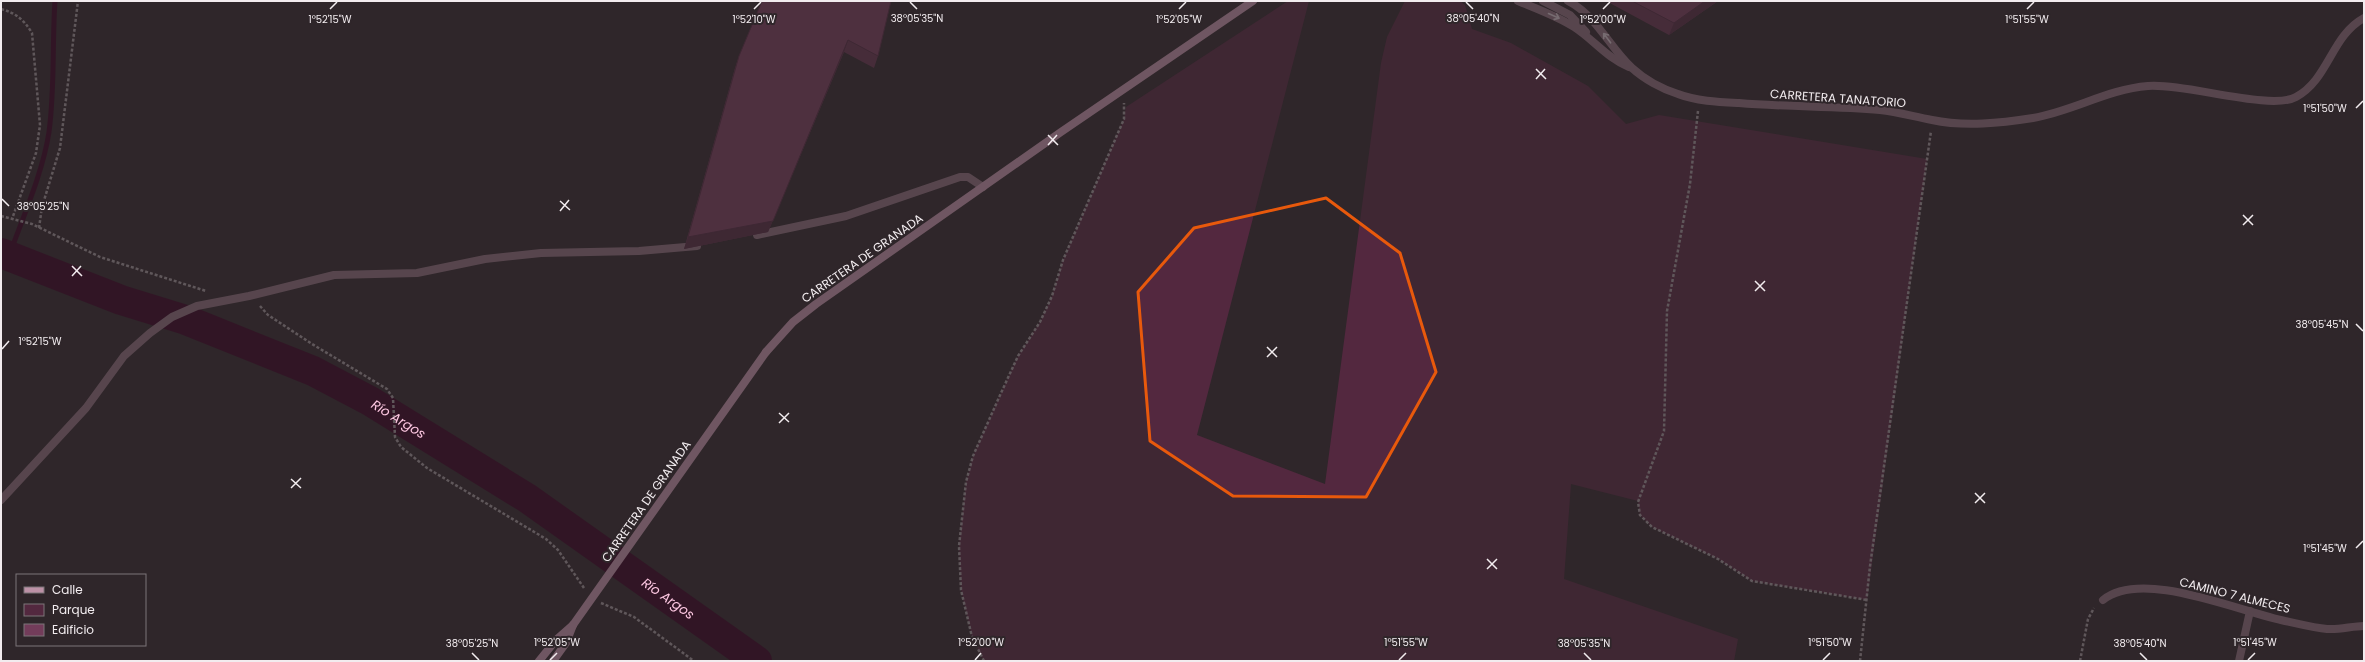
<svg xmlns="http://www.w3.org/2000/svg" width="2365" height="662" font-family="Poppins,sans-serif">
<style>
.green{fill:#53283f}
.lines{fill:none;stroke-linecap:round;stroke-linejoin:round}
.stream{stroke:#340221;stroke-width:5}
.river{stroke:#340221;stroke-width:30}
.path{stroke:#9a9296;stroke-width:2.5;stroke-dasharray:3 2;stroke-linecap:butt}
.minor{stroke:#876c79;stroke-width:8}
.secondary{stroke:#bc91a6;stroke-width:8}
.secondary-bridge{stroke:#bc91a6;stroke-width:8}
.wall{fill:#63344d}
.shaded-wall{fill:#502a3f}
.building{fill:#733c5a;stroke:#502a3f}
.oneway{stroke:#cdbfc6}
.marked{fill:none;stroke:#e8590c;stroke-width:3;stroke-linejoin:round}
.ticks{fill:none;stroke:#f2ecef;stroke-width:1.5}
.labels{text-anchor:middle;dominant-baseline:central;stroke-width:4;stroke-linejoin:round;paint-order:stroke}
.street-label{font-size:12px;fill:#f2ecef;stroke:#2f262a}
.water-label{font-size:13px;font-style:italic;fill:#fec8e2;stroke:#2f262a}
.ticks-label{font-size:10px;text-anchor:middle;fill:#f2ecef;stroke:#2f262a;stroke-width:4;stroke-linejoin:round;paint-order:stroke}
</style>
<rect width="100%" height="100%" fill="#2f262a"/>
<path class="green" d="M1288,1H1309L1197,435L1325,484L1381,63L1387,37L1405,1H1460L1465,5L1472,29L1511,43L1588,86L1626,124L1659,115L1927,159L1867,600L1752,581L1718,559L1652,527L1640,515L1638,501L1571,484L1564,579L1738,639L1734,661H984L972,637L961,590L959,546L966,482L973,456L1001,393L1018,356L1040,322L1052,296L1063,260L1124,119L1126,107Z"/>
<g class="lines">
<path class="stream" d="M9,256C23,217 43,172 49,132C55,88 52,44 55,1"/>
<path class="river" id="s1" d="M1,253L121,300L186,320L313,371L370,401L527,498L757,661"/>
<g class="path">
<path d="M1,9C16,13 24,20 32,33L40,125L36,153L12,219"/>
<path d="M1698,111L1690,184L1667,311L1664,431L1638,502L1640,515L1652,527L1718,559L1752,581L1867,600"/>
<path d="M1,216L32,224L100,257L206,291"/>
<path d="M39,228L42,207L60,148L78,1"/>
<path d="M260,306L268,315L312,344L387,389L393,398L395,437L401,447L427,468L546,539L558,550L584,588"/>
<path d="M601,603L634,617L694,661"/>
<path d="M984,661L972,637L961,590L959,546L966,482L973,456L1001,393L1018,356L1040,322L1052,296L1063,260L1124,119V103"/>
<path d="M1860,661L1870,566L1931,131"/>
<path d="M2080,661L2088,619L2094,608"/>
</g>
<g class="minor">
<path d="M1518,1C1537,9 1557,16 1574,27C1594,40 1607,58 1629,67"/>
<path d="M1543,1L1570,15L1586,32"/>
<path d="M1568,1C1597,16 1609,47 1632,68C1644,79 1662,89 1678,94C1696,101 1719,102 1739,103C1786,107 1833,106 1880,110C1898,112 1915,117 1932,120C1965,127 2001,123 2033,118C2073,111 2108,89 2148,86C2185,83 2271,111 2296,97C2329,79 2331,36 2364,18"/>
<path d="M757,235L846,216L960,177H968L983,187"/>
<path d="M1,500L86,408L124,356L150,333L172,317L197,306L249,296L334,275L417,273L485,259L541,253L639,251L697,246"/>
<path d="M2103,600C2142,568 2240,612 2285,621C2299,624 2314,628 2327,629C2340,630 2352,626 2364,626"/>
<path d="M2239,661L2250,611"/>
</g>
<g class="secondary">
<path d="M766,352L793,322L816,304L1061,132L1253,1"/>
<path d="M539,661L556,640L573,625"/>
<path d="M553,661L566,643L573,625"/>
</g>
<path class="secondary-bridge" d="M573,625L766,352"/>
</g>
<g class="wall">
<path d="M891,1L878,56L874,68L844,52L768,232L684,249L735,68L739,56Z"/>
<path d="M1606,1H1718L1669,35Z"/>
</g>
<g class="shaded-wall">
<path d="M1705,1H1718L1669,35L1674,23Z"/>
<path d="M848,40L844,52L768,232L684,249L688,237Z"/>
</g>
<g class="building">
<path d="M762,1H891L878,56L848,40L773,221L688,237L739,56Z"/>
<path d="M1632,1H1705L1674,23Z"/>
</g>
<defs><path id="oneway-shaft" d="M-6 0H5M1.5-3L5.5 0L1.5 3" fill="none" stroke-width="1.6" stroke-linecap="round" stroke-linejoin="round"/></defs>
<g class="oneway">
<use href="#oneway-shaft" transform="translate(1554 16) rotate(24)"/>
<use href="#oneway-shaft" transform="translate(1607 38) rotate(-127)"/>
</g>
<path d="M0 0H2365V662H0ZM1326,198L1400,253L1436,372L1366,497L1233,496L1150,441L1138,292L1194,228Z" fill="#2f262a" fill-opacity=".55" fill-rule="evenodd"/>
<path class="marked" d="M1326,198L1400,253L1436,372L1366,497L1233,496L1150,441L1138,292L1194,228Z"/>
<path class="ticks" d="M910,2L917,9M1466,2L1473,9M330,9L337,2M754,9L761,2M1179,9L1186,2M1603,9L1610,2M2027,9L2034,2M1536,69L1546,79M1536,79L1545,69M2356,108L2363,101M1048,135L1058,145M1048,145L1057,135M2,199L9,206M560,201L570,210M560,211L569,200M2243,215L2253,225M2243,225L2253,215M72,266L82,276M72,276L81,266M1755,281L1765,291M1755,291L1765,281M2356,324L2363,331M1267,347L1277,357M2,349L9,341M1267,357L1277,347M779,413L789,422M779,423L789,413M291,479L301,488M291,488L301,478M1975,493L1985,503M1975,503L1985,493M2356,548L2363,541M1487,559L1497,569M1487,569L1497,559M472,653L479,660M1584,653L1591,660M2140,653L2147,660M550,660L557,653M975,660L981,653M1399,660L1406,653M1823,660L1830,653M2248,660L2255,653"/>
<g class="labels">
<g class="street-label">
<text transform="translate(1838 98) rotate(4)">CARRETERA TANATORIO</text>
<text transform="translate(862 258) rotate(-35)">CARRETERA DE GRANADA</text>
<text transform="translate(646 501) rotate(-55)">CARRETERA DE GRANADA</text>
<text transform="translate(2235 595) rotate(14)">CAMINO 7 ALMECES</text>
</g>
<g class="water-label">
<text stroke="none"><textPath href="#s1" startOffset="432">Río Argos</textPath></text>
<text stroke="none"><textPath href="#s1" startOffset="756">Río Argos</textPath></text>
</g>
</g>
<g class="ticks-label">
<text x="917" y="22">38°05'35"N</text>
<text x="1473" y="22">38°05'40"N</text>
<text x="330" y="23">1°52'15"W</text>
<text x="754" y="23">1°52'10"W</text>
<text x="1179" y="23">1°52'05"W</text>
<text x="1603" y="23">1°52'00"W</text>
<text x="2027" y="23">1°51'55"W</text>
<text x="2325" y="112">1°51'50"W</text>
<text x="43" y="210">38°05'25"N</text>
<text x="2322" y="328">38°05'45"N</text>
<text x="40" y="345">1°52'15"W</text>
<text x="2325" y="552">1°51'45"W</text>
<text x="557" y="646">1°52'05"W</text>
<text x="981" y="646">1°52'00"W</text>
<text x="1406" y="646">1°51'55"W</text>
<text x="1830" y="646">1°51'50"W</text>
<text x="2255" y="646">1°51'45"W</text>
<text x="472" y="647">38°05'25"N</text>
<text x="1584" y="647">38°05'35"N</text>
<text x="2140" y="647">38°05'40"N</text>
</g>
<rect width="2365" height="662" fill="none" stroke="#f2ecef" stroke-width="4"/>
<rect x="16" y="574" width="130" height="72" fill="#2f262a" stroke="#7d7579"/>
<rect x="24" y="587" width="20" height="6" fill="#bc91a6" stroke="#7d7579"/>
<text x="52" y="594" font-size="12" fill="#f2ecef">Calle</text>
<rect x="24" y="604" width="20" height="12" fill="#53283f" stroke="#7d7579"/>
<text x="52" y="614" font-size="12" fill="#f2ecef">Parque</text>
<rect x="24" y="624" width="20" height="12" fill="#733c5a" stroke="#7d7579"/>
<text x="52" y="634" font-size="12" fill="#f2ecef">Edificio</text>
</svg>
